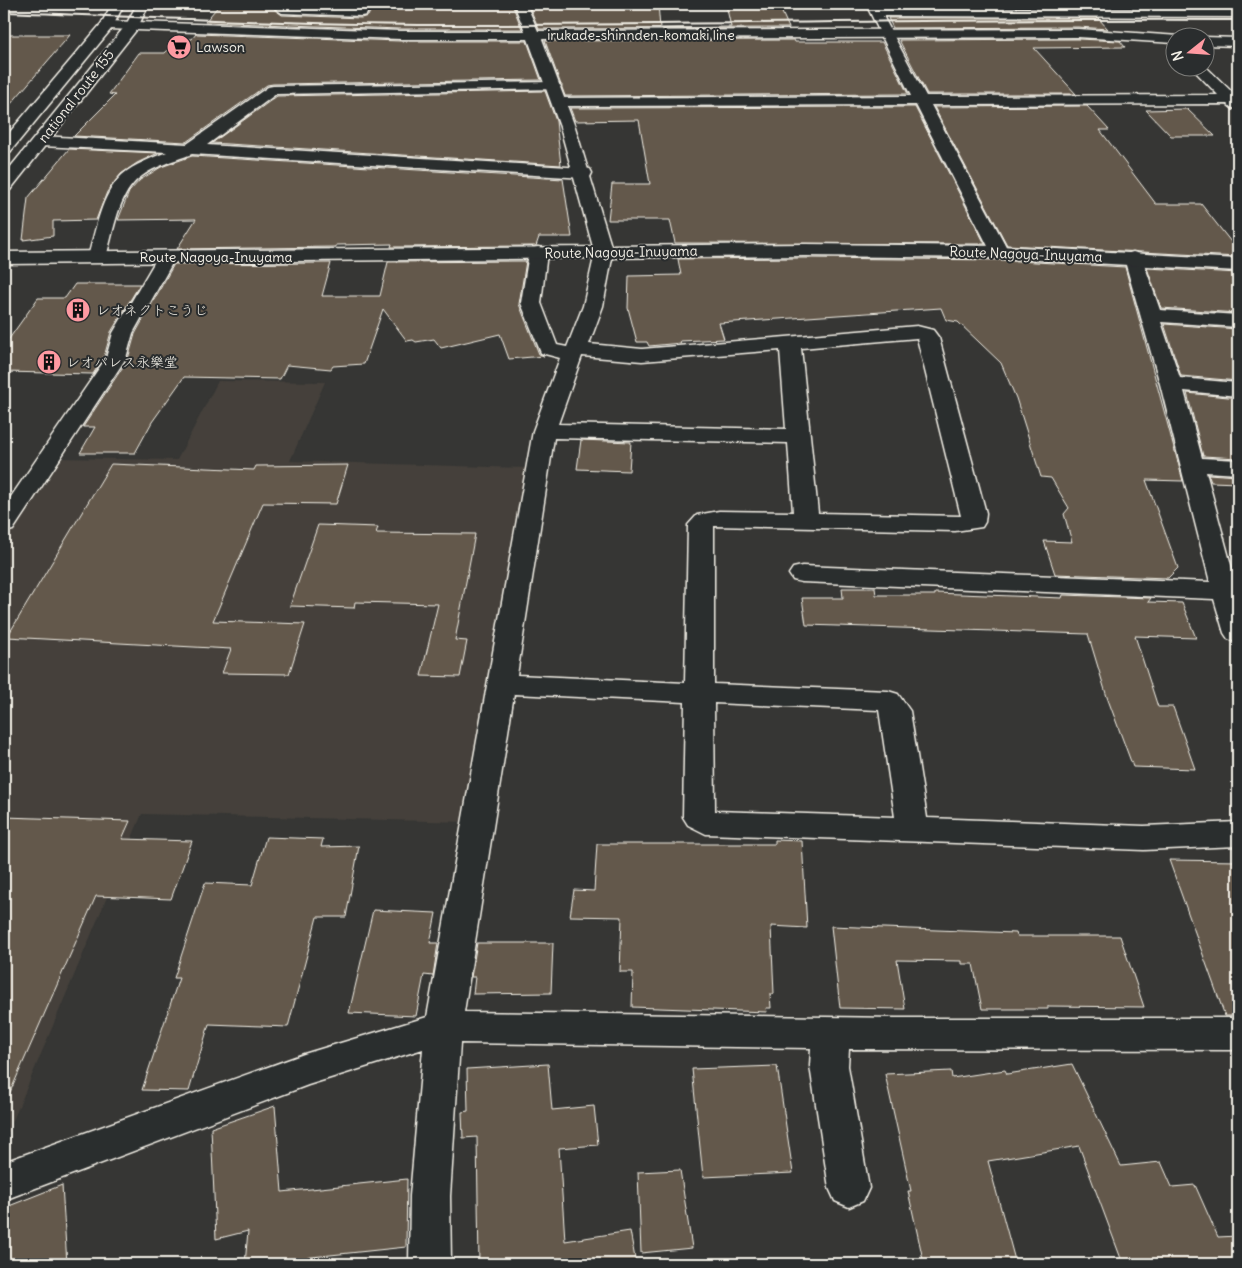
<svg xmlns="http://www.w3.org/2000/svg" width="1242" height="1268" font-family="Delius,'Klee One',sans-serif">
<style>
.built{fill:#44403b}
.building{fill:#64594b;stroke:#f4f1e8}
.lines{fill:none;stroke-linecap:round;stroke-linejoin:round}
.street-casing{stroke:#f4f1e8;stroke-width:3}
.secondary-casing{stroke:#f4f1e8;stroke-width:3}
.highway-casing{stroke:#f4f1e8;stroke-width:3}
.street{fill:#2a2d2e;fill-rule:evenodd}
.secondary{fill:#2a2d2e;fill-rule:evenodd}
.highway{fill:#2a2d2e;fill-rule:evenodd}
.rail{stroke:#f4f1e8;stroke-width:2}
.labels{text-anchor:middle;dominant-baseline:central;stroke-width:4;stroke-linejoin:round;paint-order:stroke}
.far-street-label{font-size:14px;fill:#f4f1e8;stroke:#2a2d2e}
.far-poi-label{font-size:14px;fill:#f4f1e8;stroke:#2a2d2e;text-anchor:start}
</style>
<rect width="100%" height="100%" fill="#363634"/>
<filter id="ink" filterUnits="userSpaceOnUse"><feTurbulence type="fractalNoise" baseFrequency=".02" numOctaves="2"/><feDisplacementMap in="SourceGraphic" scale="10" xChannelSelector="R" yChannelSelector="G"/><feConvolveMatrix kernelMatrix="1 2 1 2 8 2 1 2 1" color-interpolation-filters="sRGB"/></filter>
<g filter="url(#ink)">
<path class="built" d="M218,381L325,382L290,461L528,468L467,822L142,814L4,1142V538L58,458L177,460Z"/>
<g class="building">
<path d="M220,4H278L274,9L282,15L361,18L368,16L374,4H512L522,29H400L205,22Z"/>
<path d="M528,4H658L660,28L731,27L726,5H771L772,8H780L789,28L539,29Z"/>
<path d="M880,4H1085L1087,7L882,6Z"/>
<path d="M888,18H1098L1108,29L1078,27L893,28Z"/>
<path d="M196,34L400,41H527L541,80L273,84L267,85L186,142L74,136L115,95L109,94L139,53H165L178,39H192Z"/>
<path d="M4,35H70L4,112Z"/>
<path d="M1078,39L1120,41L1125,47L1034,48L1076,94H927L899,40Z"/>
<path d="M794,40L795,42H882L908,94L565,96L545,41Z"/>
<path d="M545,91L556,121L561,165L212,143L277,96Z"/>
<path d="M1087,106L1109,130H1100L1156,204H1201L1231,242H1238V257L1007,245L934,107Z"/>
<path d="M915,107L985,244L675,243L670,220H608L612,184H650L639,120L575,121L570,108Z"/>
<path d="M1187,109L1215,136H1171L1146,110Z"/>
<path d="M69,149L158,153L137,163L121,174L107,192L96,220L53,221V236L23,240L28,198Z"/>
<path d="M192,156L563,179L572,237H539L536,246L391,247L392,244L336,245V247L177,249L196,219L118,220L129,192L140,180L161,167Z"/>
<path d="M805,258L1000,260L1125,267L1183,481L1146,480L1178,568L1168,578L1055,574L1044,541L1072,542L1064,514L1069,508L1051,478L1041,477L1016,398L1001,363L958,322L946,320L941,308L719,323L724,339L680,341L681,343L649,346L647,342H637L628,308L629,276L681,275L678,259Z"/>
<path d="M526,261L519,304L539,354L544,356L509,359L500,334L441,348L434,339L416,342L413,340L407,341L383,309L364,364L333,366L331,369L287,365L280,379L184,377L152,422L135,453H80L95,427H83L128,359L135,334L174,264L331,263L322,296H380L388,262Z"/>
<path d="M1147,268L1238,273V313L1161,308Z"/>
<path d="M75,284H140L111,332L104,357L93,374L4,372V346L38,298H65Z"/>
<path d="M1164,324L1238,329V381L1181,376Z"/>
<path d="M1187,393L1238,398V458L1203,456Z"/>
<path d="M581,440L631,442L629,471L577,469Z"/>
<path d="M111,464L254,470L256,466L348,465L336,504L263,503L213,621L305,624L289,674L222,673L231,649L7,637Z"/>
<path d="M1208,474L1238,476V483L1211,482Z"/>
<path d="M318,525L378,527L376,533L475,534L455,640L467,641L460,677L421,676L438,604L355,602L354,608L290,606Z"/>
<path d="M842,588H875L876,595H935V593L1062,598L1063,595L1151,598L1148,602L1182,603L1196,638L1135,636L1158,707H1173L1195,769L1133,767L1107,697L1088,634L806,625L802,598H843Z"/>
<path d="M4,817L130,821L122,839L192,841L171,899L96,896L4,1106Z"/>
<path d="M266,837L323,839L321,847L359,846L346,917H317L288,1027L209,1024L189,1091L142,1090L179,978H174L205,883L252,885Z"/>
<path d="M775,840L802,841L807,928L771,926L774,994H770L771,1008H766L767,1012L632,1007L633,972H620L622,917L570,916L574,890L594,891L597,844H775Z"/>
<path d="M1169,860L1238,861V1016H1225Z"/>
<path d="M373,910L436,913L430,943H438L433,976L424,975L416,1016L349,1013Z"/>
<path d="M831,926L1016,933L1017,936H1120L1144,1007L1048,1006V1009H982L973,964H962V961L897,960L905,1009L840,1008Z"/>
<path d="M477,943H553L551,993L473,994L475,977H471Z"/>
<path d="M548,1064L552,1110L594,1106L598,1145L559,1148L565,1241L630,1231L636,1264H479L477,1137L463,1138L462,1112L468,1111L467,1069Z"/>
<path d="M1072,1064L1121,1166L1161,1162L1172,1187L1195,1185L1218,1237L1238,1236V1264H1123L1079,1146L988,1161L1016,1264H924L908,1191H911L885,1074L951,1071L952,1078L1005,1070L1007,1074Z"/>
<path d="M777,1066L793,1173L703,1177L692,1069Z"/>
<path d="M275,1106L282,1192L407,1179L406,1247L245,1264L248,1231L216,1239L211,1128Z"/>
<path d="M680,1170L692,1248L641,1253L638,1172Z"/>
<path d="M62,1185L67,1264H4V1208Z"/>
</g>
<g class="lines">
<defs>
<g id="street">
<path d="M280,4L357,8L360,4H372L366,15L361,16L282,13L276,9Z"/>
<path d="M866,4H876L879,8L1238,9V17L883,16L926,96L1218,95L1192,68H1204V65L1235,95H1238V109L1232,108L1227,104L931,105L1009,252L1007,256H993L991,252L916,105L559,106L552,102L559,98L911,96Z"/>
<path d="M554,82L561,86L559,89L276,94L207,145L584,168L590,169L592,173L590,177L584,178L192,154C173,161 147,168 133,184C117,202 113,234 106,257L104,261H90L88,257C96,230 101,195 122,175C135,164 152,158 167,152L41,146L33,141L41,136L187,144L268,87L273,86Z"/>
<path d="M538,247L545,249L547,253L541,303L557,345L567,347L583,306L595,253L597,249H611L613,253L603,306L589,344L642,349L917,326L933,330L939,338L986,513L985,522L982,527L955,531L714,526V684L888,691L898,694L910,711L927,818L1144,826L1238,822V846L1144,850L706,834L688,825L683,817L685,702L514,694L464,1012L896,1018H1238V1050L849,1049L848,1066L869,1188L863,1201L849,1207L835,1201L829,1188L810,1066L811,1048L460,1043L450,1196L451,1264H409L410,1196L423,1049L308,1085L4,1200V1162L304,1054L427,1017L533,431L560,358L541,353L521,303L529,253L531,249ZM917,338L961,516L818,513L801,348ZM780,350L786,429L558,424L582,356L642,361ZM554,438L788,443L793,512L719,511L697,515L688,525L685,683L517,675ZM714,703L879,710L895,817L715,811Z"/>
<path d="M166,252L173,254L175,258L133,333L126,358L13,530L4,532V507L106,358L113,333L157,258L159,254Z"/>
<path d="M1133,252L1140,254L1142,258L1160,310L1238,315V327L1161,322L1180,378L1238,383V396L1184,391L1202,458L1238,460V474L1206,472L1238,591V642L1228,639L1224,633L1214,599L802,582L793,580L789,574L793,568L802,566L1210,582L1160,384L1124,258L1126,254Z"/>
</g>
<g id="secondary">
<path d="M514,4H526L538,31L1078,29L1179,36L1174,38V43L1078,37L542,39L575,127L611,246L805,244L1000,246L1238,259V271L1000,258L805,256L4,264V252L593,247L560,127L528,39H400L107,29L100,25L107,21L400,31H525Z"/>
<path d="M1204,37L1238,38V46L1204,45V38H1202Z"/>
</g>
<g id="highway">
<path d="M112,4H124L112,28L10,152L4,154V139L101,24Z"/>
<path d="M137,4H149L137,29L10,190L4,191V175L126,25Z"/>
</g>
</defs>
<use href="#street" class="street-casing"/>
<use href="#secondary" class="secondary-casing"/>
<use href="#highway" class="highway-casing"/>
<use href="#street" class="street"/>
<use href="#secondary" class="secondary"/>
<use href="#highway" class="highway"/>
<path class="rail" d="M4,12C142,17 281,24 419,25C692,26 965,18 1238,20"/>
</g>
</g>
<defs>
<symbol id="supermarket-disc" viewBox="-11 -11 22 22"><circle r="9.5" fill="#ff9aa2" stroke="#2a2d2e"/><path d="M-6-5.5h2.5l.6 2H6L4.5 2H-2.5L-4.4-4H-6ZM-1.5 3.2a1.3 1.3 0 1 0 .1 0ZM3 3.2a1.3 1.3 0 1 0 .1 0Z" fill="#111"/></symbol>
<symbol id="building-disc" viewBox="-11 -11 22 22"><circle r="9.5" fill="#ff9aa2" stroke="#2a2d2e"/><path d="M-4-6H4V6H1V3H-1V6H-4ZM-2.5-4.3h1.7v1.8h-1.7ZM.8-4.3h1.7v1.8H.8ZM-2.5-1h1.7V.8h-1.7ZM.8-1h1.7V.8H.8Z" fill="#111"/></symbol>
</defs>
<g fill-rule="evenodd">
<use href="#supermarket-disc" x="165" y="33" width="28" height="28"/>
<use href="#building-disc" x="64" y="296" width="28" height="28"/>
<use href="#building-disc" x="35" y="348" width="28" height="28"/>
</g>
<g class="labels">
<g class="far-street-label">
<text x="641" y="35">irukade-shinnden-komaki line</text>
<text transform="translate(76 96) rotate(-52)">national route 155</text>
<text transform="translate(621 252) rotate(-1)">Route Nagoya-Inuyama</text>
<text transform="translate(1026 254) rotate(2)">Route Nagoya-Inuyama</text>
<text x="216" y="257">Route Nagoya-Inuyama</text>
</g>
<g class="far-poi-label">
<text x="196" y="47">Lawson</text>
<text x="96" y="310">レオネクトこうじ</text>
<text x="66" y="362">レオパレス永樂堂</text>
</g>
</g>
<rect width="1242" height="1268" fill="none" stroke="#2a2d2e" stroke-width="20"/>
<rect x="10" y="10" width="1222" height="1248" fill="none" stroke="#f4f1e8" stroke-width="2" filter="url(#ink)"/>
<g transform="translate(1190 52) rotate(253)"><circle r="24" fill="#2a2d2e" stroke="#7b7b78"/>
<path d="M0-4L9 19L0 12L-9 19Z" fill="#ff9aa2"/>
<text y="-8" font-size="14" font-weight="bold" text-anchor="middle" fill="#f4f1e8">N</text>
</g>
</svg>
